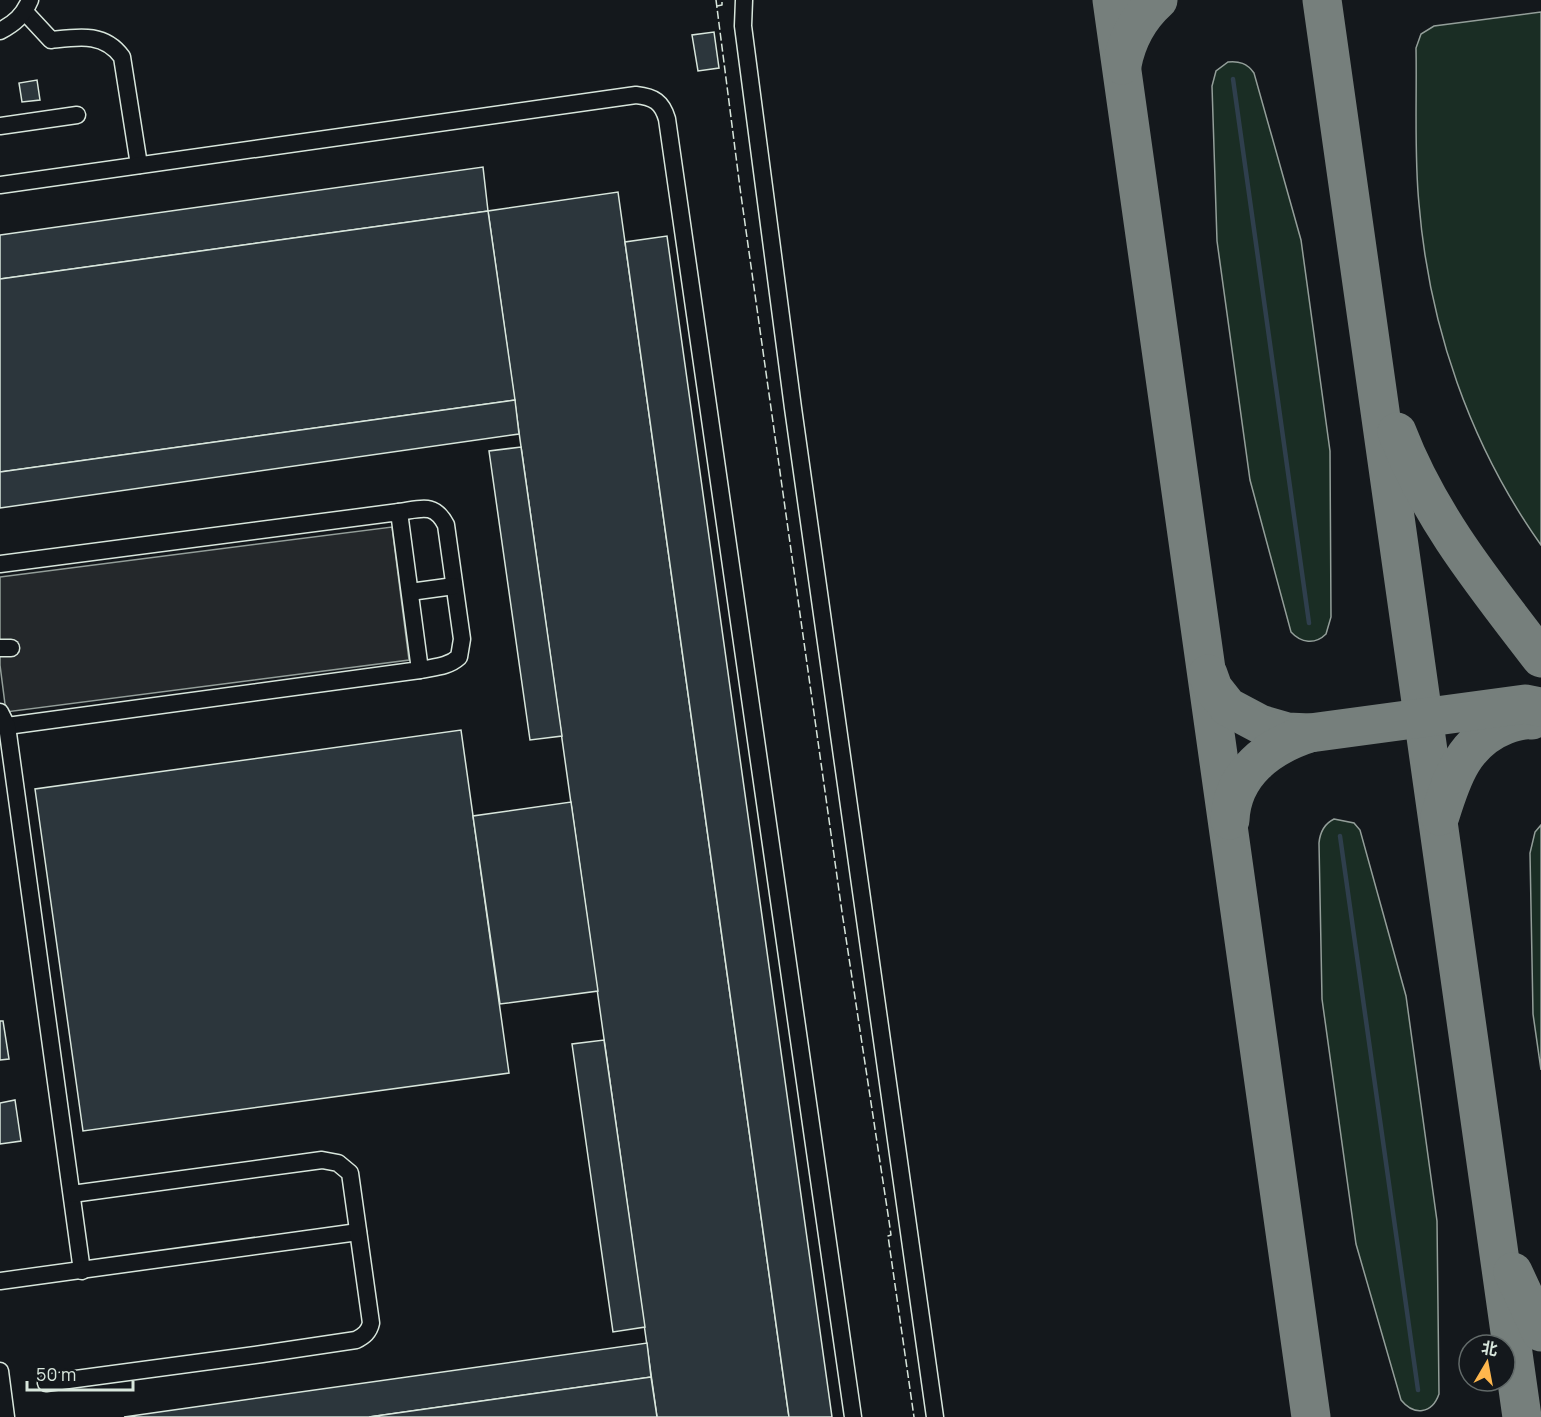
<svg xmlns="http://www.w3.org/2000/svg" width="1541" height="1417" font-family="Manrope,'Noto Sans SC',sans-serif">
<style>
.green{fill:#1a2d24;stroke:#939e99;stroke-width:1.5}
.parking{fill:#24282b;stroke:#939e99;stroke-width:1.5}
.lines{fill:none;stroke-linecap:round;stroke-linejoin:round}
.stream{stroke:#2f3f4d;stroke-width:4.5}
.taxiway{stroke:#767f7c;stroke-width:39}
.building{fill:#2c363c;stroke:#d8e6dc;stroke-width:1.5}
.minor-casing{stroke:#d8e6dc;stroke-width:19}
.minor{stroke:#14181c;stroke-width:16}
.fence{stroke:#d8e6dc;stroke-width:1.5;stroke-dasharray:8 3;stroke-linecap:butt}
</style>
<rect width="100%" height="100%" fill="#14181c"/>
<g class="green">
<path d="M1541,12V545C1470,445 1429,326 1419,204C1414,154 1417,99 1416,48L1421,34L1434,26Z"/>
<path d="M1228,62C1239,61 1247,63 1254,73L1301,240L1330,451L1331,617L1326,634C1315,645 1301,643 1291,632L1250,480L1217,241L1212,86L1216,71Z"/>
<path d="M1334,819L1354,823L1360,830L1406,996L1437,1221L1439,1394C1432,1414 1414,1416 1401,1400L1356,1244L1322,999L1319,843C1320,832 1324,824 1334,819Z"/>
<path d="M1541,825V1070L1533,1014L1530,853L1535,832Z"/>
</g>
<path class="parking" d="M392,527L409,660L6,712L0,665V577Z"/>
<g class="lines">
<g class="stream">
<path d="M1233,79L1309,623"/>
<path d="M1340,836L1418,1390"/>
</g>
<g class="taxiway">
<path d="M1112,0L1311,1417"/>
<path d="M1322,0L1522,1417"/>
<path d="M1122,65C1127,39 1138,18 1158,0"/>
<path d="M1397,432C1430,518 1486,586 1541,658"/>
<path d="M1208,674L1213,688L1228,707L1260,724L1287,732L1310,733"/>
<path d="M1440,816C1452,777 1464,741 1505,725C1513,722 1523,719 1532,720"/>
<path d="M1230,820C1232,773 1269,746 1310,733L1525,704L1541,707"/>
<path d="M1513,1272L1541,1332"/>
</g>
</g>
<g class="building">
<path d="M714,32L719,68L698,71L692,35Z"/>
<path d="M37,80L40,100L22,102L19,83Z"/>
<path d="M483,167L488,211L0,279V235Z"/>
<path d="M618,192L625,242L789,1417H657L488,211Z"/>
<path d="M488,211L515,400L0,472V279Z"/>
<path d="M667,236L832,1417H789L625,242Z"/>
<path d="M515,400L519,434L0,508V472Z"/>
<path d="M521,447L562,736L530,740L489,451Z"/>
<path d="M461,730L509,1073L83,1131L35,789Z"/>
<path d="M571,802L598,991L500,1004L473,816Z"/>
<path d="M0,1021H3L9,1059L0,1060Z"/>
<path d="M604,1040L645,1327L613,1332L572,1044Z"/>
<path d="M15,1100L21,1141L0,1144V1103Z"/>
<path d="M647,1343L651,1377L369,1417H124Z"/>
<path d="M651,1377L657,1417H369Z"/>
</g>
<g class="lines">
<defs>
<g id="minor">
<path d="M744,0L743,26L793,408L935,1417"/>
<path d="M25,12L51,40C78,37 104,32 122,57L139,165"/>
<path d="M0,31C15,23 23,16 30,0"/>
<path d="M0,126L77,115"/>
<path d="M0,185L636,95C654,97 662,102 667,119L853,1417"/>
<path d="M399,512C421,509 434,502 446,525L462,639L459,657C448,667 434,667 420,670"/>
<path d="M0,564L399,512L420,670L7,726"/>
<path d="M410,592L454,586"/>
<path d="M0,648H11"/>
<path d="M0,712L7,726L82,1271"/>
<path d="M0,1281L358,1232"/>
<path d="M0,1371L6,1417"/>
<path d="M46,1383L262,1354L356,1340C364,1336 369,1332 371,1323L350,1173L338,1163L322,1160L72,1194"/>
</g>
</defs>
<use href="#minor" class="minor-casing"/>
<use href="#minor" class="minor"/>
<g class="fence">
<path d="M716,0L740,188L842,912L889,1221L891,1235L888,1236L914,1417"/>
<path d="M717,6L722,5V0"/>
</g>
</g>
<g transform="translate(1487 1363) rotate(10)"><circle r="28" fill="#14181c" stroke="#626a69" stroke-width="1.5"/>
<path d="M0-4.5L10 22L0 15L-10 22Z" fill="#ffb74d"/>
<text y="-9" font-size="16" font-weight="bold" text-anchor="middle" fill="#d8e6dc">北</text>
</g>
<path d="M27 1381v9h106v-9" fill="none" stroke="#d8e6dc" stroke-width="3"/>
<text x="36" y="1381" font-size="18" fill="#d8e6dc" stroke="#14181c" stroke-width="4.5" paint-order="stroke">50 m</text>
</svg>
